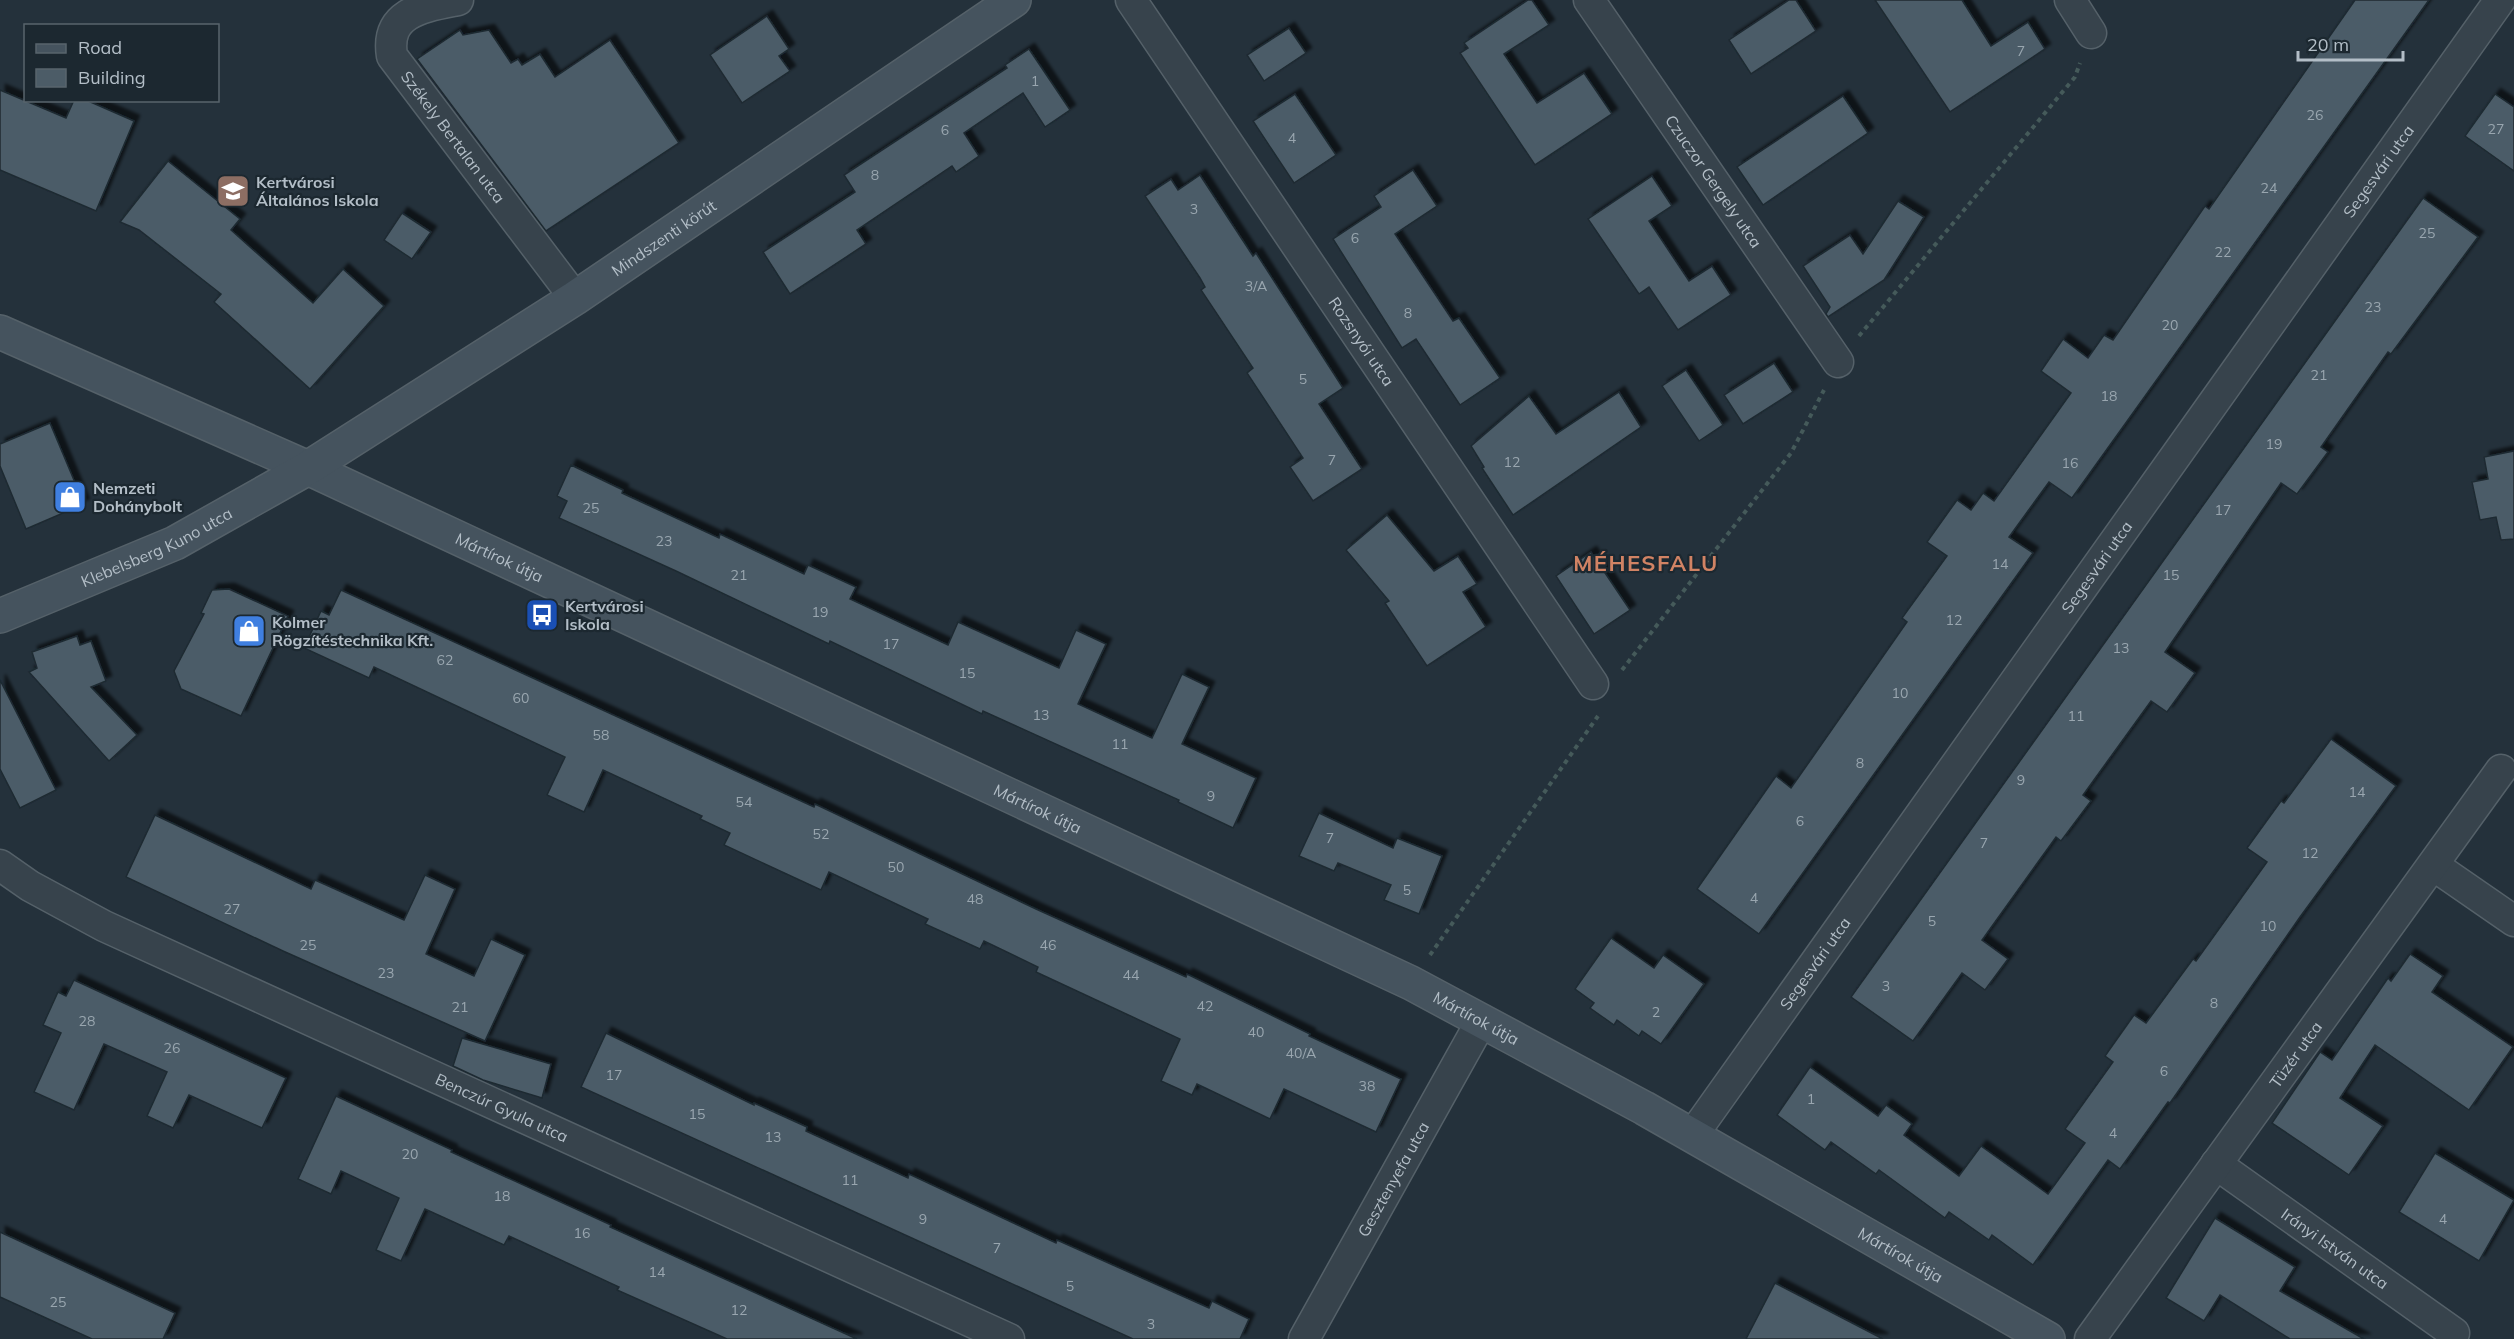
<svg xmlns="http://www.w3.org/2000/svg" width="2514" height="1339" font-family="Mulish,sans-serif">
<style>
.building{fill:#4c5c67;stroke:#1e2a32;stroke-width:1.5;filter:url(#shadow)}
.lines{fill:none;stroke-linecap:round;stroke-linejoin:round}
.street-casing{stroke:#556169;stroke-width:33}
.secondary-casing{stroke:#556169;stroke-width:36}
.path{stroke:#455a5a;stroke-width:4;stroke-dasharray:4.5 4.5;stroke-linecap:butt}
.street{stroke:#37434c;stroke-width:30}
.secondary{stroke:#45535e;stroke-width:33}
.labels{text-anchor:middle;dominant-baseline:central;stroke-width:4.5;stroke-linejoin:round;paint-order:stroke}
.number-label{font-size:14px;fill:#99a6af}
.street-label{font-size:16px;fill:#b3bec7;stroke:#1c2830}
.poi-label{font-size:16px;font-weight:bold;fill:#b3bec7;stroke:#1c2830;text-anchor:start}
.district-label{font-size:22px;font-weight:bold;letter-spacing:1.5px;fill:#d18364;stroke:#1c2830}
</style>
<defs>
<filter id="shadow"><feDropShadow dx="5.5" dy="-5.5" stdDeviation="1.5" flood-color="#0009"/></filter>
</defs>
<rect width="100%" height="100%" fill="#24313b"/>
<g class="building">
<path d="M1528,0H1532L1549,25L1504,54L1537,103L1584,73L1612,114L1535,165L1460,53L1468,48L1464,43Z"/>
<path d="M1789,0H1796L1816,31L1751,74L1729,40Z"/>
<path d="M1875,0H1962L1991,46L2028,22L2045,49L1950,112Z"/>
<path d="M2355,0H2429L2072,498L2049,482L2009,537L2033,553L1759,934L1697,889L1776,776L1791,788L1907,622L1902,618L1947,556L1927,542L1957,500L1971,510L1983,493L1994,501L2071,393L2041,371L2063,339L2088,358L2104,335L2113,340L2205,206L2209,209Z"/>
<path d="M767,16L789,49L779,56L790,71L742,103L710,55Z"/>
<path d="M1289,28L1306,53L1264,81L1247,55Z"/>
<path d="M460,30L463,35L489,30L511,63L518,59L522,65L540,54L555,77L610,40L679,143L546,231L417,59Z"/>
<path d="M1029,49L1070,110L1045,127L1023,93L964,133L979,156L956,172L952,166L857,230L866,244L790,294L763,252L855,192L844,175L1007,68L1005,65Z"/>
<path d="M0,90L66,118L74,100H86L134,121L96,211L0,170Z"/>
<path d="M1295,94L1336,155L1294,183L1253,121Z"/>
<path d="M2495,94L2514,107V171L2465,136Z"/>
<path d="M1843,96L1868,133L1763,205L1737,167Z"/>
<path d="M168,161L240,219L231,230L313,303L343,269L384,306L310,389L214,302L221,294L139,230L120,222Z"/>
<path d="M1413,170L1437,206L1395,234L1453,321L1459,318L1500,378L1460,405L1416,339L1402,348L1333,239L1381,207L1374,196Z"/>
<path d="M1200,175L1253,256L1256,253L1343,388L1319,404L1362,469L1313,501L1290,467L1303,458L1247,373L1253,368L1201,290L1205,287L1200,278L1145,196L1171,179L1178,190Z"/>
<path d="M1652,176L1672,206L1649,221L1689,281L1712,266L1731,295L1678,330L1649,287L1639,294L1588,219Z"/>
<path d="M2423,198L2478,237L2391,354L2388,352L2321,447L2328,452L2297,494L2281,483L2165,652L2195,673L2167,712L2151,701L2083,795L2091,801L2061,841L2056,837L1982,940L2008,959L1985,990L1962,973L1913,1041L1851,997Z"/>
<path d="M1898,201L1924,217L1884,280L1828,317L1826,314L1830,307L1803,266L1850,235L1863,254Z"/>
<path d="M402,213L431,232L412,259L384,240Z"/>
<path d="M1774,363L1793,392L1743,424L1724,395Z"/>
<path d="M1686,370L1723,425L1699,441L1662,386Z"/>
<path d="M1619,392L1641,427L1513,515L1482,468L1484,467L1471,446L1529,396L1556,434Z"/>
<path d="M50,423L84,504L26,529L0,466V444Z"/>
<path d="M2514,451V539L2501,540L2496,517L2480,520L2472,482L2488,479L2484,457Z"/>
<path d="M571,465L623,490L622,493L719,538L720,534L804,574L808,565L856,587L850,599L948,645L958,622L1059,668L1076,630L1106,644L1078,704L1152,738L1182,674L1209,687L1182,744L1256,778L1233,828L1178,802L1179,800L983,711L982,714L830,641L829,644L676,571L559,518L567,501L557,496Z"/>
<path d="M1387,515L1434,571L1458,556L1477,584L1463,592L1486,627L1427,666L1385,603L1389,601L1346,550Z"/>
<path d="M1591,552L1630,610L1594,634L1556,576Z"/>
<path d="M229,589L288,616L241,716L181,689L174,671L204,614L201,613L212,590Z"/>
<path d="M341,590L814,807L815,804L1036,909L1186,977L1187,974L1310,1034L1309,1036L1401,1079L1376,1132L1284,1089L1270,1119L1197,1084L1192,1095L1161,1081L1180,1039L1036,972L1038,967L984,941L980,949L925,924L928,919L829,872L821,890L724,845L730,833L700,819L702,816L603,770L584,812L547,795L565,757L374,667L369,678L304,648L321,611L329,615Z"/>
<path d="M77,636L80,645L91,641L106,681L91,687L137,735L109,761L29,672L37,668L32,652Z"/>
<path d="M0,680L56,790L20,808L0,769Z"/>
<path d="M2331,739L2396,786L2300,917L2170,1103L2168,1102L2120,1169L2108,1160L2033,1265L1992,1235L1989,1240L1949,1212L1945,1218L1879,1170L1876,1174L1831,1142L1825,1150L1777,1115L1810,1067L1878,1116L1886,1105L1912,1124L1904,1135L1959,1176L1981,1146L2048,1194L2085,1143L2065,1129L2113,1062L2105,1056L2134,1015L2146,1023L2193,959L2196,961L2267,862L2247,848L2281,801L2284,803Z"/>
<path d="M1319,813L1393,848L1397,838L1442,856L1419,914L1384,900L1391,885L1338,863L1334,871L1299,856Z"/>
<path d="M155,815L311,889L315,880L404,920L425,875L455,889L426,954L474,976L491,939L525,955L485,1041L283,951L126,877Z"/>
<path d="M1611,938L1654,968L1663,955L1704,984L1661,1044L1642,1031L1639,1036L1617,1020L1614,1025L1590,1008L1594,1003L1575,989Z"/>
<path d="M2410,954L2443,976L2432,992L2513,1047L2469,1110L2375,1045L2340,1098L2383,1126L2349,1175L2272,1123L2320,1052L2332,1060L2388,978L2391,981Z"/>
<path d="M74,980L286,1078L262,1128L189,1095L173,1128L147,1116L167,1072L104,1044L74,1110L34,1092L61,1033L43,1025L58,992L66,996Z"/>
<path d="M606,1033L754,1105V1103L807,1127L806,1131L908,1178L909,1174L1056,1243L1057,1240L1209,1308L1212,1301L1249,1319L1240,1339H1133L581,1087Z"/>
<path d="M462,1038L551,1064L542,1098L483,1080L453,1066Z"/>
<path d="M336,1096L452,1150L451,1152L611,1225L610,1227L857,1339H727L617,1290L619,1287L509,1236L504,1245L425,1209L401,1261L376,1250L399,1198L341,1171L331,1194L298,1179Z"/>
<path d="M2435,1153L2514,1200L2479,1261L2399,1212Z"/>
<path d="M2215,1218L2295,1267L2280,1291L2364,1339H2290L2220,1295L2204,1321L2166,1298Z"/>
<path d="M0,1232L175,1313L163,1339H92L0,1297Z"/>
<path d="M1775,1283L1883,1339H1746Z"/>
</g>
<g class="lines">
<defs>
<g id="street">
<path id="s1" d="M458,0C423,7 385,12 392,56L575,298"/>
<path id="s2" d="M1131,0L1593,684"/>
<path id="s3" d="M1589,0L1838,362"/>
<path d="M2070,0L2091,33"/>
<path id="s4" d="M0,865L30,886L104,926L1009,1339"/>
<path d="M2433,865L2514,921"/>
<path id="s5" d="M1692,1136L2500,0"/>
<path id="s6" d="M2216,1164L2454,1333"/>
<path id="s7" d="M1304,1339L1482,1020"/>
<path id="s8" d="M2090,1339L2501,770"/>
</g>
<g id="secondary">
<path id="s9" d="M0,332L308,468L1411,983L1644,1108L2048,1339"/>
<path id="s10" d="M0,616L175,543L308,468L575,298L1014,0"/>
</g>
</defs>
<use href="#street" class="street-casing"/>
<use href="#secondary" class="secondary-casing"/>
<g class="path">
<path d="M1859,336L2075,77L2080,63"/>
<path d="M1622,670L1791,453L1824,390"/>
<path d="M1430,955L1598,716"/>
</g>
<use href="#street" class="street"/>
<use href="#secondary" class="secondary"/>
</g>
<defs>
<symbol id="school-square" viewBox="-11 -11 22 22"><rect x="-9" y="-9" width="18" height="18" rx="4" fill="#8d6e63" stroke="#1c2830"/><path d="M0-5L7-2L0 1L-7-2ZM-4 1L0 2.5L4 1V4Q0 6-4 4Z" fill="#fff"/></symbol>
<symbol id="shop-square" viewBox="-11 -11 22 22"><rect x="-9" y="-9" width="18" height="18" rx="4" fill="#3f7fe0" stroke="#1c2830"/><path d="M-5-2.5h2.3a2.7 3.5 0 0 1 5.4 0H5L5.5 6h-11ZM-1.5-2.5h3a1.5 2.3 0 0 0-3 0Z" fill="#fff"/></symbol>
<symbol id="bus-square" viewBox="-11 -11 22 22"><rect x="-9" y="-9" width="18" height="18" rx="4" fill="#1a4fb4" stroke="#1c2830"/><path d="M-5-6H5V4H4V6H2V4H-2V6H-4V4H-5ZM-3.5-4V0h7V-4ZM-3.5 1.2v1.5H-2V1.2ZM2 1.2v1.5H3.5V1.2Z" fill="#fff"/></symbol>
</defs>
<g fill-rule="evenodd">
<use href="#school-square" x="214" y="172" width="38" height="38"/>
<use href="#shop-square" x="51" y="478" width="38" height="38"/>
<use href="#bus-square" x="523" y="596" width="38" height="38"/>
<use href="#shop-square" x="230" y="612" width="38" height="38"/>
</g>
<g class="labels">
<g class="number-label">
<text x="2021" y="51">7</text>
<text x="1035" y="81">1</text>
<text x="2315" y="115">26</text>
<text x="2496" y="129">27</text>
<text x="945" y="130">6</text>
<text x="1292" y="138">4</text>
<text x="875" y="175">8</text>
<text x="2269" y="188">24</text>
<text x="1194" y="209">3</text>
<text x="2427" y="233">25</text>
<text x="1355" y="238">6</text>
<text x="2223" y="252">22</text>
<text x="1256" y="286">3/A</text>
<text x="2373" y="307">23</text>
<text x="1408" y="313">8</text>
<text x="2170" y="325">20</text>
<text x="2319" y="375">21</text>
<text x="1303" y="379">5</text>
<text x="2109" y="396">18</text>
<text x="2274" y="444">19</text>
<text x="1332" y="460">7</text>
<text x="1512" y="462">12</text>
<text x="2070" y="463">16</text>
<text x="591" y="508">25</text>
<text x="2223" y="510">17</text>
<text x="664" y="541">23</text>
<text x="2000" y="564">14</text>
<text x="739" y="575">21</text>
<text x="2171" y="575">15</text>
<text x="820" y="612">19</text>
<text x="1954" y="620">12</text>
<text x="891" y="644">17</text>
<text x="2121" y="648">13</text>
<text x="445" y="660">62</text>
<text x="967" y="673">15</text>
<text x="1900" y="693">10</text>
<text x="521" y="698">60</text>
<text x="1041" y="715">13</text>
<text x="2076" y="716">11</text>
<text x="601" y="735">58</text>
<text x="1120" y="744">11</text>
<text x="1860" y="763">8</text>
<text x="2021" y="780">9</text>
<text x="2357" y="792">14</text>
<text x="1211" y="796">9</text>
<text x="744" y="802">54</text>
<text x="1800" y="821">6</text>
<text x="821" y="834">52</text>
<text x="1330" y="838">7</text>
<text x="1984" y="843">7</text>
<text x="2310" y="853">12</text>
<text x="896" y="867">50</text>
<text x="1407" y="890">5</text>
<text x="1754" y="898">4</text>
<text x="975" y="899">48</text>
<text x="232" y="909">27</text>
<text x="1932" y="921">5</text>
<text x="2268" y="926">10</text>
<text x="308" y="945">25</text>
<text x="1048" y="945">46</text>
<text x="386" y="973">23</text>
<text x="1131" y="975">44</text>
<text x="1886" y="986">3</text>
<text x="2214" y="1003">8</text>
<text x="1205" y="1006">42</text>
<text x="460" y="1007">21</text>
<text x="1656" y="1012">2</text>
<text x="87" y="1021">28</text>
<text x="1256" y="1032">40</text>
<text x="172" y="1048">26</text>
<text x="1301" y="1053">40/A</text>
<text x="2164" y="1071">6</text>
<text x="614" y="1075">17</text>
<text x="1367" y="1086">38</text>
<text x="1811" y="1099">1</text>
<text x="697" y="1114">15</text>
<text x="2113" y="1133">4</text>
<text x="773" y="1137">13</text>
<text x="410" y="1154">20</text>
<text x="850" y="1180">11</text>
<text x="502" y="1196">18</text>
<text x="923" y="1219">9</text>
<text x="2443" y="1219">4</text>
<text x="582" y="1233">16</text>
<text x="997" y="1248">7</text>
<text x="657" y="1272">14</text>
<text x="1070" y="1286">5</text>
<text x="58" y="1302">25</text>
<text x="739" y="1310">12</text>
<text x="1151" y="1324">3</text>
</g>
<g class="street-label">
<text stroke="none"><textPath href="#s1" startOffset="201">Székely Bertalan utca</textPath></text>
<text stroke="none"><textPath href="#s5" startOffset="1184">Segesvári utca</textPath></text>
<text stroke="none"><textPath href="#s3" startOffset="220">Czuczor Gergely utca</textPath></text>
<text stroke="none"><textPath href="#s10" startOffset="766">Mindszenti körút</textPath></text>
<text stroke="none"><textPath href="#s2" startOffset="412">Rozsnyói utca</textPath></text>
<text stroke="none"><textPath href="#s10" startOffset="171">Klebelsberg Kuno utca</textPath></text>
<text stroke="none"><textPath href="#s9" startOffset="548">Mártírok útja</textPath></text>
<text stroke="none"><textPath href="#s5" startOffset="698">Segesvári utca</textPath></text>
<text stroke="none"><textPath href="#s9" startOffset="1142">Mártírok útja</textPath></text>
<text stroke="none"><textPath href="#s5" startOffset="212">Segesvári utca</textPath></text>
<text stroke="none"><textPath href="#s9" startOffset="1628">Mártírok útja</textPath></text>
<text stroke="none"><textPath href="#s8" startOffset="351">Tüzér utca</textPath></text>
<text stroke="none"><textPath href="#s4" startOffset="558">Benczúr Gyula utca</textPath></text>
<text stroke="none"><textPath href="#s7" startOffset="183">Gesztenyefa utca</textPath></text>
<text stroke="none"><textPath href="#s6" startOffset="146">Irányi István utca</textPath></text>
<text stroke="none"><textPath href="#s9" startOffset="2114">Mártírok útja</textPath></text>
</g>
<g class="poi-label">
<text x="256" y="182">Kertvárosi<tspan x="256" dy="18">Általános Iskola</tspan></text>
<text x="93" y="488">Nemzeti<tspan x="93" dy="18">Dohánybolt</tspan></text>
<text x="565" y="606">Kertvárosi<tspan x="565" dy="18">Iskola</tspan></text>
<text x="272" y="622">Kolmer<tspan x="272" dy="18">Rögzítéstechnika Kft.</tspan></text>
</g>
<g class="district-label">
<text x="1646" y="563">MÉHESFALU</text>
</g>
</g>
<rect x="24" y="24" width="195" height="78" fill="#1c2830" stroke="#58646c" stroke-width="1.5"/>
<rect x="36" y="44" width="30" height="9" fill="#45535e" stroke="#58646c" stroke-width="1.5"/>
<text x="78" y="54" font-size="18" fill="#b3bec7">Road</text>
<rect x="36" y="69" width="30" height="18" fill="#4c5c67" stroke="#58646c" stroke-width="1.5"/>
<text x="78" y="84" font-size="18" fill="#b3bec7">Building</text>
<path d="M2298 51v9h105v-9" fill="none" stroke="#b3bec7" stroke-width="3"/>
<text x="2307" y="51" font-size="18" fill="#b3bec7" stroke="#1c2830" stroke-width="4.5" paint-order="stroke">20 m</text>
</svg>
